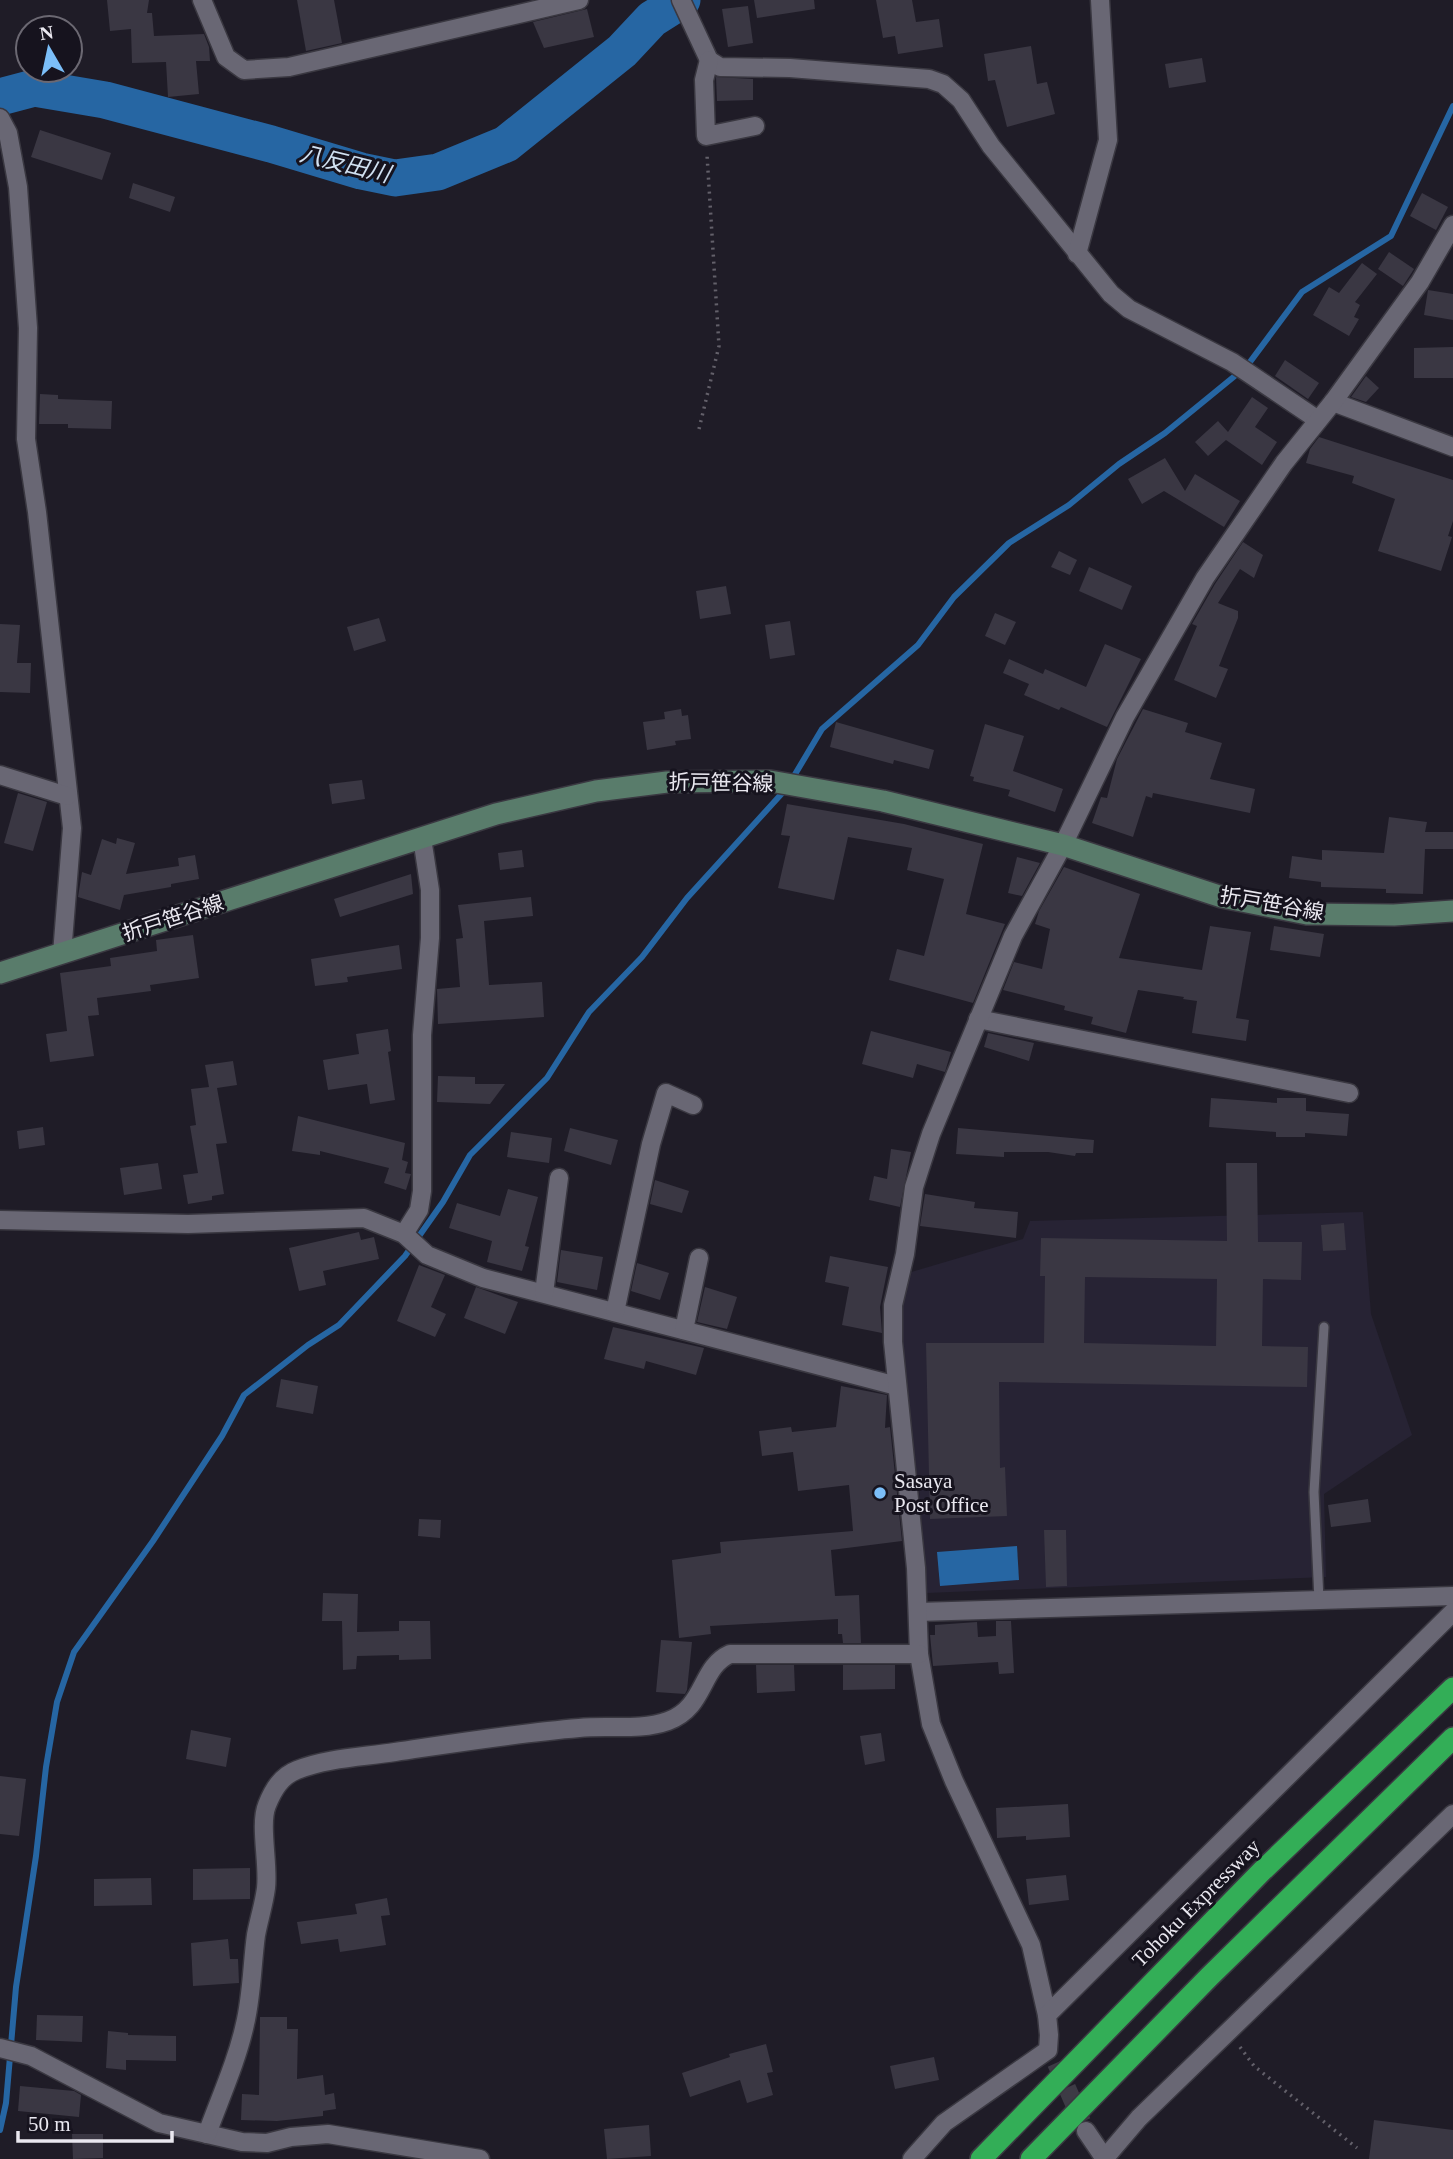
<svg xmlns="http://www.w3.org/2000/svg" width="1453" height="2159" font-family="'Times New Roman','Noto Sans JP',serif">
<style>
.built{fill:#272334}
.water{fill:#2666a3}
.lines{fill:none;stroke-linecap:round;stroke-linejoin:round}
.stream{stroke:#2666a3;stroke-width:6}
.river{stroke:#2666a3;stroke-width:37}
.building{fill:#3a3743;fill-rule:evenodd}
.street-tunnel{stroke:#3d3b45;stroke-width:18;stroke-dasharray:18 9;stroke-linecap:butt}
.lane-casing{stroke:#3a3841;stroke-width:12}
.street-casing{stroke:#3a3841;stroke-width:21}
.secondary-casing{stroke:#3a3841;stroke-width:24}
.highway-casing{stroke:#3a3841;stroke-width:24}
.path{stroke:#63606a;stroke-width:3.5;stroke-dasharray:2 5;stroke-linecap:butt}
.lane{stroke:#696774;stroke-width:9}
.street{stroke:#696774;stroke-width:18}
.secondary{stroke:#597c6b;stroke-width:21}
.highway{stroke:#33ae57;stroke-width:21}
.poi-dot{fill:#7bbef8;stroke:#16131e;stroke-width:2.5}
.labels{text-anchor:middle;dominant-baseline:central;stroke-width:6;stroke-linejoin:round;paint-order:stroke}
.street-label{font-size:21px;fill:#eae8f0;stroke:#16131e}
.poi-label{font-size:21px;fill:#eae8f0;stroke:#16131e;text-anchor:start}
.water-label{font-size:23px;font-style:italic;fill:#d1e1f2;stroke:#16131e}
</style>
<rect width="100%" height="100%" fill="#1f1c27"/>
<path class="built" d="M1363,1212L1371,1314L1412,1435L1324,1494L1326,1577L927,1593L919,1490L902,1380L899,1302L908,1273L1023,1239L1030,1221Z"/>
<path class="water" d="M1017,1546L1019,1580L940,1586L937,1552Z"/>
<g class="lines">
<g class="stream">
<path d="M791,781L822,729L918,645L954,597L1009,543L1069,505L1119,464L1165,433L1247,366L1302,292L1391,236L1453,106"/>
<path d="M0,2130L6,2103L16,1987L36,1856L46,1767L57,1702L74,1652L153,1541L222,1436L244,1395L308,1345L339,1325L405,1256L443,1202L470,1155L547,1078L589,1012L642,957L687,898L785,790"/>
</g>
<path class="river" d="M0,97L34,88L105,100L271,144L361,171L395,178L438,172L506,144L622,51L652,19L682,0"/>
</g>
<g class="building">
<path d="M107,0H149L147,13H152L154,36L204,34L209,47L210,61H196L199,94L168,97L166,62L132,63L131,29L110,31Z"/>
<path d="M297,0H334L342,43L306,51Z"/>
<path d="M754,0H814L815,9L757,18Z"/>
<path d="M876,0H912L916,22L939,19L943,47L898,54L895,36L883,38Z"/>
<path d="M748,6L753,43L728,47L722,9Z"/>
<path d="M587,9L594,37L544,48L533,22Z"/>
<path d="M1031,46L1037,84L1047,82L1055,114L1007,127L995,80L988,81L984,54Z"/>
<path d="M1202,58L1206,82L1169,88L1165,64Z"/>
<path d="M716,77L753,79V100L717,101Z"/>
<path d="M40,130L111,153L102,180L31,157Z"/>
<path d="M133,183L175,197L170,212L129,198Z"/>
<path d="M1422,193L1448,207L1436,230L1410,216Z"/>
<path d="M1389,252L1414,269L1403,286L1378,269Z"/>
<path d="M1362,263L1377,274L1355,302L1360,305L1354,317L1359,319L1349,336L1313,315L1329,287L1339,293Z"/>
<path d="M1428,290L1453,294V320L1424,315Z"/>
<path d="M1453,347V378H1414V348Z"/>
<path d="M1285,360L1319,383L1308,399L1275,376Z"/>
<path d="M1366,376L1379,388L1366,402L1351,397Z"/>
<path d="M40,394L58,395V399L112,401L111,429L68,428V424H39Z"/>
<path d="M1252,397L1268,408L1255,427L1277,442L1262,465L1226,440L1208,456L1195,442L1218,421L1228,432Z"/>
<path d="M1319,437L1453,480V521L1448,536L1452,537L1441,571L1378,551L1395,499L1352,483L1354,476L1306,463L1310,449Z"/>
<path d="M1165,458L1185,491L1195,474L1240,501L1224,527L1164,491L1142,504L1128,479Z"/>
<path d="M1243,542L1263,555L1254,578L1240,569L1218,603L1238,611V618L1219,666L1228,669L1216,698L1174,680L1197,626L1192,624L1215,584Z"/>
<path d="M1059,551L1077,560L1070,575L1051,567Z"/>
<path d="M1089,567L1132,586L1122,610L1079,591Z"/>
<path d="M726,586L731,614L700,619L696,591Z"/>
<path d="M995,613L1016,622L1005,645L985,636Z"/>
<path d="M379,618L386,641L354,651L347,627Z"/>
<path d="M790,621L795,655L770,659L765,625Z"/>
<path d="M0,624L20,625L17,663H31L30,693L0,692Z"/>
<path d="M1105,644L1141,659L1107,727L1061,707L1059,710L1024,695L1029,684L1003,673L1009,659L1043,674L1045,669L1086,687Z"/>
<path d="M681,709L682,716L688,715L691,739L675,741L676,745L647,750L643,722L665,719L664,712Z"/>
<path d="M1143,709L1188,723L1185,732L1222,743L1210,779L1255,789L1250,813L1153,793L1152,798L1146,796L1133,837L1092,823L1101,797L1107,798L1117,759Z"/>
<path d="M836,722L934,750L929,769L894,760L893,764L830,747Z"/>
<path d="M985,724L1024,736L1013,771L1063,789L1055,812L1008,796L1010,790L973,781L974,777L970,776Z"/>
<path d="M362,780L365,799L332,804L329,784Z"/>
<path d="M18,793L47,802L33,851L4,843Z"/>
<path d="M787,804L904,824L983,844L966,914L1005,924L973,1003L889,980L897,949L924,956L944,879L907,870L912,848L848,837L834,900L778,888L790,836L781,835Z"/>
<path d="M1389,817L1427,822L1425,832H1453V849H1425L1423,894L1386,893V889L1321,887V882L1289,878L1292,856L1322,860V850L1384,853Z"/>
<path d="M117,838L135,843L126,874L179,866L178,858L195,855L199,879L171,884V887L124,895L120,910L78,897L82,872L91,875L102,839L116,844Z"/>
<path d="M522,850L524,867L500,870L498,853Z"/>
<path d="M1017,857L1040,863L1022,896L1008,893Z"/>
<path d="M1064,867L1140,894L1119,958L1202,970L1210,926L1251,932L1236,1018L1249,1020L1246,1041L1192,1033L1197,1001L1183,999L1184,997L1138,990L1126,1033L1091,1024L1093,1017L1064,1010L1065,1006L1003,990L1014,962L1042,969L1050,929L1035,924L1039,911Z"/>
<path d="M411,874L413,894L340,917L334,899Z"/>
<path d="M531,897L533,916L484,921L489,985L542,982L544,1017L438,1024L437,989L460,987L456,939L463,938L458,905Z"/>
<path d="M1274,926L1324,934L1320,957L1270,950Z"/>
<path d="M193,935L199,978L150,985L151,991L97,998L99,1015L88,1016L94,1056L50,1062L46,1034L67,1031L60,973L111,966L110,958L157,951L156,940Z"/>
<path d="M399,945L402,969L347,977L348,982L315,986L311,959Z"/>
<path d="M388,1029L391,1051L388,1052L395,1100L370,1104L367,1084L328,1090L323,1060L359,1054L356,1034Z"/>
<path d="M871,1031L951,1052L945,1072L917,1064L913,1078L862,1064Z"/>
<path d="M988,1033L1034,1043L1029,1061L984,1047Z"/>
<path d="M233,1061L237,1085L217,1088L227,1143L216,1144L224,1194L212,1196V1200L188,1204L183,1175L198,1173L190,1126L196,1125L191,1089L209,1087L205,1065Z"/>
<path d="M438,1076L475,1077V1084H505L490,1104L437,1102Z"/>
<path d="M1211,1098L1277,1103V1098H1306V1111L1349,1114L1347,1136L1305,1133V1137H1276V1132L1209,1127Z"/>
<path d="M298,1116L405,1143L402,1160L408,1162L405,1173L411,1174L406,1190L384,1183L389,1168L320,1151V1155L292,1151Z"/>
<path d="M43,1127L45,1145L19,1149L17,1131Z"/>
<path d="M570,1128L618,1140L611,1165L564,1151Z"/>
<path d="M958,1128L1094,1140L1093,1153H1076L1075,1156L1048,1152H1004V1157L956,1154Z"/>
<path d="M511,1132L552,1138L549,1163L507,1157Z"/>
<path d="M891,1149L911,1152L900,1207L869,1200L874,1176L887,1179Z"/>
<path d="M158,1163L162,1189L124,1195L120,1168Z"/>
<path d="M1226,1163H1257L1258,1242H1302L1301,1280L1263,1279L1262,1346L1308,1347L1307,1387L999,1382L1000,1468L1005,1467L1007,1516L930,1519L926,1343H1044L1045,1276H1040L1041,1238L1227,1241ZM1085,1277L1217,1279L1216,1346L1084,1343Z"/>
<path d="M655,1180L689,1191L682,1213L650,1204Z"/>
<path d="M508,1189L538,1197L525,1246L529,1247L522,1271L487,1262L492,1241L449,1228L457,1203L500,1216Z"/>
<path d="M925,1194L975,1202L974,1208L1018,1212L1016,1238L920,1226Z"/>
<path d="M1344,1223L1346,1250L1323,1251L1321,1225Z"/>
<path d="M359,1232L361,1240L374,1237L379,1259L323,1271L326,1285L299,1291L289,1248Z"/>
<path d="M561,1250L603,1257L597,1290L557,1282Z"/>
<path d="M830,1256L888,1267L880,1307L882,1333L842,1325L849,1287L825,1282Z"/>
<path d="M637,1263L669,1273L660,1300L631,1291Z"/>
<path d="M419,1265L445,1275L431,1307L446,1314L435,1337L397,1321Z"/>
<path d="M476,1287L518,1302L505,1334L464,1318Z"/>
<path d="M705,1287L737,1297L727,1329L697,1322Z"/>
<path d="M613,1327L704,1348L696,1375L646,1361L644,1369L604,1359Z"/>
<path d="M281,1379L318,1386L313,1414L276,1407Z"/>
<path d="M841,1386L887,1395L885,1428L890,1427L902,1541L831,1550L835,1596L859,1595L861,1643H843L842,1634H838V1619L710,1626L711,1634L679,1638L672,1560L721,1553L720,1542L853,1531L849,1485L798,1491L793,1452L762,1456L759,1431L791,1427L792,1432L836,1427Z"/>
<path d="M1368,1499L1371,1522L1331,1527L1328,1505Z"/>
<path d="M419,1519L441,1520L440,1538L418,1536Z"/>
<path d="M1044,1530H1066L1067,1586L1046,1587Z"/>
<path d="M323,1593L358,1594L357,1632L399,1631V1621H430L431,1659L399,1660V1655L357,1656L356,1669L343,1670L342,1621H322Z"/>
<path d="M996,1621H1011L1014,1673L999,1674L998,1662L933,1666L930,1635H935V1625L977,1622L978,1637L996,1636Z"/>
<path d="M661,1640L692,1642L687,1690L685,1694L656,1692Z"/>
<path d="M756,1665H794L795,1691L757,1693Z"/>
<path d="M843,1665H895V1689L843,1690Z"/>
<path d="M191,1730L231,1738L226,1767L186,1759Z"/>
<path d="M881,1733L885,1761L865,1765L860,1736Z"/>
<path d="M0,1776L26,1779L19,1836L0,1834Z"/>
<path d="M1068,1804L1070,1837L1026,1840V1836L997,1838L996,1808Z"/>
<path d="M250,1868V1899L193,1900V1869Z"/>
<path d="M1066,1875L1069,1900L1029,1905L1026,1879Z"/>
<path d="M151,1878L152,1905L94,1906V1879Z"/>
<path d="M387,1898L390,1915L381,1916L386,1945L340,1952L338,1939L301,1944L297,1922L357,1914L355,1904Z"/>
<path d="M228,1939L230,1959H238L239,1983L193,1986L191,1943Z"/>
<path d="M37,2015L83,2016L82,2042L36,2040Z"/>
<path d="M260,2017H287V2029H298L297,2079L323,2075L325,2095L334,2093L336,2109L323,2111V2116L277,2121L241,2120L242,2094L259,2095Z"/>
<path d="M108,2031L128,2033V2035L176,2036V2061L126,2060V2070L106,2068Z"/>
<path d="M766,2044L773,2072L767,2073L773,2095L747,2103L740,2080L690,2097L682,2073L730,2057L729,2054Z"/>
<path d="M934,2057L939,2080L895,2089L890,2066Z"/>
<path d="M20,2086L74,2091L81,2095L79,2117L18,2111Z"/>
<path d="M1374,2120L1453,2130V2159H1369Z"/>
<path d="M649,2125L651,2156L607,2159L604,2129Z"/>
<path d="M72,2134H103V2158L73,2159Z"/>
</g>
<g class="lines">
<path class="street-tunnel" d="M1056,2063L1082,2122"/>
<defs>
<path id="lane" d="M1319,1600L1314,1492L1324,1327"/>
<g id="street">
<path d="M202,0L226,57L244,70L289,67L579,0"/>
<path d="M681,0L709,60L720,67L790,68L929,79L943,84L961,100L991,146L1111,294L1129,309L1232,362L1318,420"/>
<path d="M709,60L704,80L706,136L755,126"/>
<path d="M0,118L8,133L18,187L28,328L26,439L37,512L72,828L62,954"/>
<path d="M1077,254L1108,140L1100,0"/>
<path d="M1333,402L1453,447"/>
<path d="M0,775L67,796"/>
<path d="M978,1019L1349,1093"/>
<path d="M0,1220L188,1224L364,1218L404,1234L427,1255L483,1278L897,1386"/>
<path d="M404,1234L419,1210L422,1191V1035L430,938V890L422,838"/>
<path d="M544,1293L559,1178"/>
<path d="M615,1312L651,1144L666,1093L693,1105"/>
<path d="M684,1330L699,1258"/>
<path d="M918,1612L1453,1596"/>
<path d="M1047,2015L1031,1945L954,1781L931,1724L919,1654L916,1568L893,1342V1305L905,1254L914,1187L931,1134L1013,936L1063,845L1125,717L1205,578L1284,463L1333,402L1420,282L1453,225"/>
<path d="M0,2048L31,2056L159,2123L242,2142L267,2143L291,2137L328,2134L480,2159"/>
<path d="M1086,2131L1105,2159"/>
<path d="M207,2134C220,2098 237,2061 245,2024C252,1995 252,1964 256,1935C259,1919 264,1904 266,1888C269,1865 259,1824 267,1805C273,1790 281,1776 297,1770C327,1758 363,1757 395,1752C456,1743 518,1733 579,1728C608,1725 640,1731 668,1721C706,1707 700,1667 730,1654H919"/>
<path d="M912,2159L944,2123L1048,2050L1049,2035L1047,2015L1453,1612"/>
<path d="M1104,2159L1139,2118L1453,1814"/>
</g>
<path id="secondary" d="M0,973L496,814L596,791L667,782L770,781L883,801L1063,845L1222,897L1307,914L1394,915L1453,911"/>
<g id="highway">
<path d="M981,2159L1262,1871L1453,1688"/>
<path d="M1031,2159L1209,1977L1453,1738"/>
</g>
</defs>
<use href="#lane" class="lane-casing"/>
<use href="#street" class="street-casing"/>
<use href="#secondary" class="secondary-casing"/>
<use href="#highway" class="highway-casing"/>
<g class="path">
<path d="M699,429L719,346L707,155"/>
<path d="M1240,2047L1254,2066L1357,2148"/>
</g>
<use href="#lane" class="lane"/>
<use href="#street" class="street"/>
<use href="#secondary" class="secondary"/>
<use href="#highway" class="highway"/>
</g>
<circle class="poi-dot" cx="880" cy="1493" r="7"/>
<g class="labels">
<g class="street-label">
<text transform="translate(721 783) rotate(1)">折戸笹谷線</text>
<text transform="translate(1272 904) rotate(10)">折戸笹谷線</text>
<text transform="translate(173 918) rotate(-18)">折戸笹谷線</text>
<text transform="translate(1196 1903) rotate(-45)">Tohoku Expressway</text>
</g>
<g class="poi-label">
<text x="894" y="1481">Sasaya<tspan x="894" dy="24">Post Office</tspan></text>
</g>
<g class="water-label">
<text transform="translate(345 164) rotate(14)">八反田川</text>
</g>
</g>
<g transform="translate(49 49) rotate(351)"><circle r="33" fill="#16131e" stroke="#6b6872" stroke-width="2"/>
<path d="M0-5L12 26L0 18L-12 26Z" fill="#7bbef8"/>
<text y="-10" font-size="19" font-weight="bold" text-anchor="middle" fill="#eae8f0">N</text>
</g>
<path d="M18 2131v10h154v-10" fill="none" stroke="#eae8f0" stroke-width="3.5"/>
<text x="28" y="2131" font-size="21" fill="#eae8f0" stroke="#16131e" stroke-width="5" paint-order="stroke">50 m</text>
</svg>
